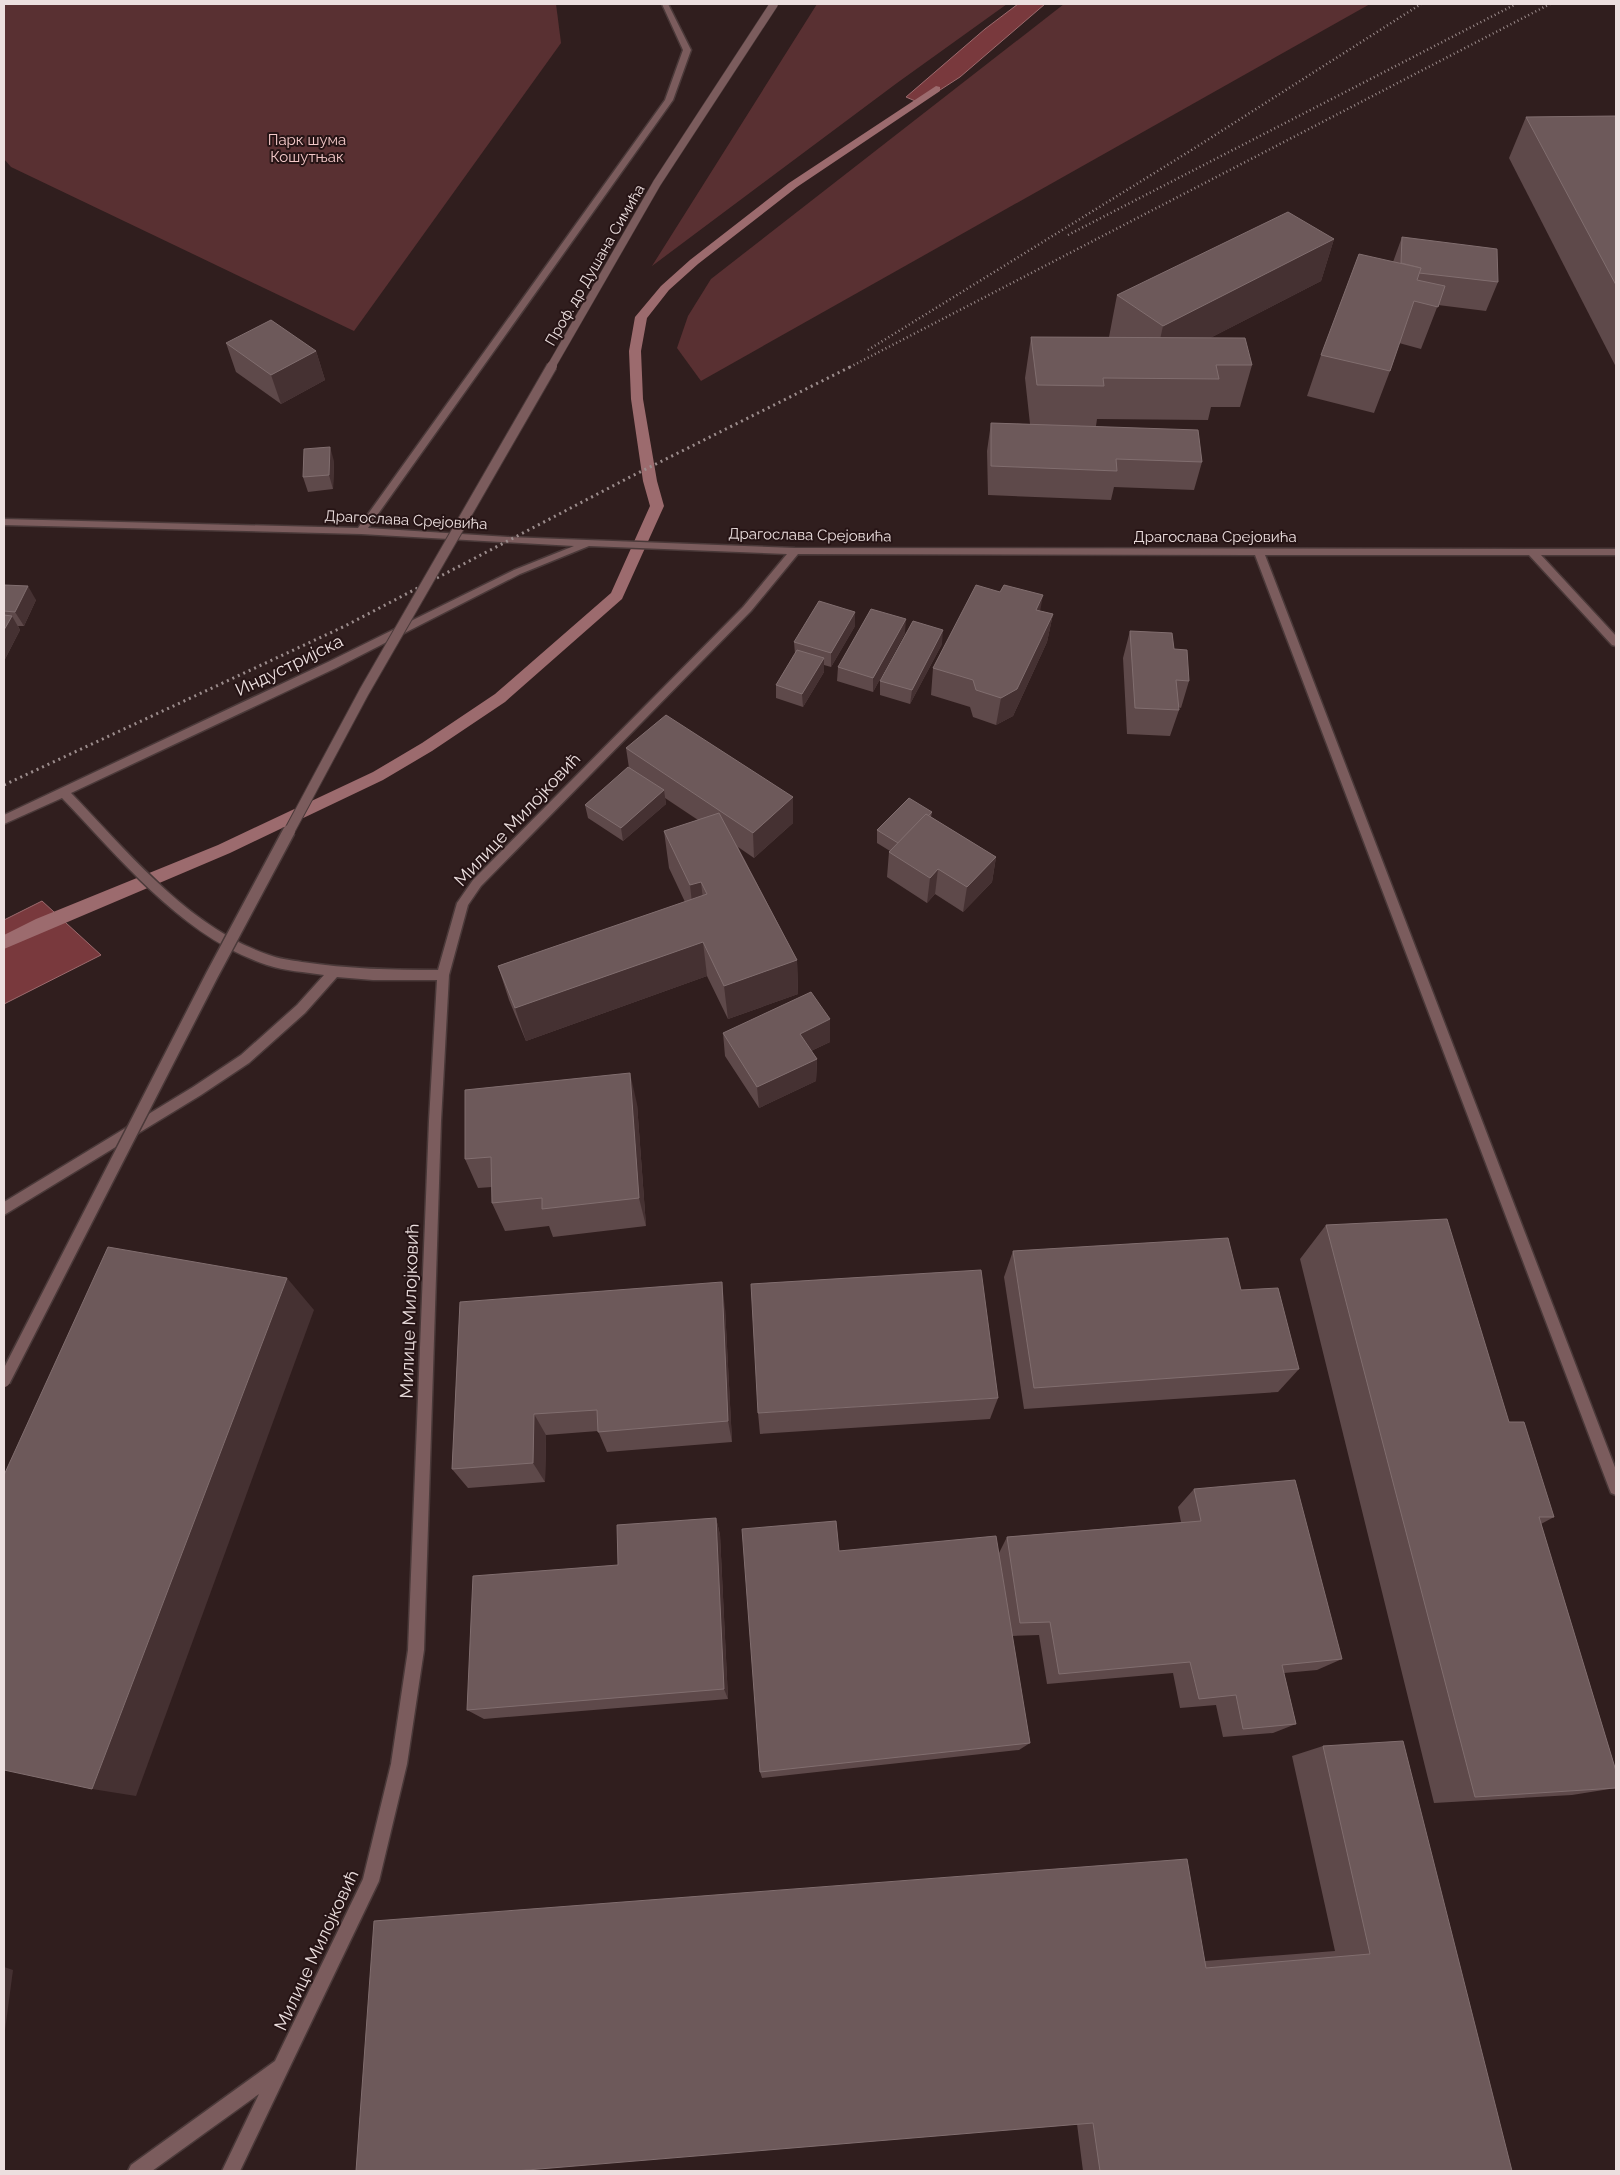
<svg xmlns="http://www.w3.org/2000/svg" width="1620" height="2175" font-family="Raleway,sans-serif">
<style>
.green{fill:#593032}
.water{fill:#79393d;stroke:#9c6b6e}
.lines{fill:none;stroke-linecap:round;stroke-linejoin:round}
.stream{fill:#9c6b6e;fill-rule:evenodd}
.minor-casing{stroke:#4a3939;stroke-width:3}
.minor{fill:#7b5c5d;fill-rule:evenodd}
.rail-far1{stroke:#9b8c8c;stroke-width:2.5;stroke-dasharray:1 3;stroke-linecap:butt}
.rail{stroke:#9b8c8c;stroke-width:3;stroke-dasharray:2 4;stroke-linecap:butt}
.minor-bridge-far2-casing{stroke:#4a3939;stroke-width:9;stroke-linecap:butt}
.minor-bridge-far1-casing{stroke:#4a3939;stroke-width:12;stroke-linecap:butt}
.minor-bridge-casing{stroke:#4a3939;stroke-width:15;stroke-linecap:butt}
.minor-bridge-far2{stroke:#7b5c5d;stroke-width:8}
.minor-bridge-far1{stroke:#7b5c5d;stroke-width:10}
.minor-bridge{stroke:#7b5c5d;stroke-width:12}
.wall{fill:#5e494a}
.shaded-wall{fill:#453132}
.building{fill:#6d595a;stroke:#816e6f}
.labels{text-anchor:middle;dominant-baseline:central;stroke-width:4;stroke-linejoin:round;paint-order:stroke}
.far-park-label{font-size:15px;fill:#f3c9c9;stroke:#261415}
.far-street-label{font-size:15px;fill:#ecdfdf;stroke:#261415}
.street-label{font-size:18px;fill:#ecdfdf;stroke:#261415}
</style>
<rect width="100%" height="100%" fill="#301e1e"/>
<g class="green">
<path d="M4,4H556L561,43L354,331L11,167L4,159Z"/>
<path d="M817,4H1007L897,83L652,266Z"/>
<path d="M1064,4H1370L701,381L677,348L688,316L711,279Z"/>
</g>
<g class="water">
<path d="M1018,4H1045L960,77L920,103L906,97L985,29Z"/>
<path d="M42,901L101,955L4,1004V920Z"/>
</g>
<g class="lines">
<path class="stream" d="M936,86L940,87V91L797,187L698,264L669,290L647,318L641,351L643,399L657,481L664,506L622,599L505,702L432,751L383,780L230,853L4,949V935L36,919L218,845L373,772L422,743L495,694L611,593L650,506L643,481L631,399L629,351L635,317L661,286L690,260L789,183Z"/>
<defs>
<path id="minor" d="M662,4H668L691,50L673,100L368,528L508,537L795,548L1616,549V555H1541L1616,636V646L1612,645L1529,555H1265L1616,1470V1495L1611,1493L1609,1488L1255,555L798,554L751,611L481,886L468,905L449,975L441,1121L424,1650L407,1764L379,1881L240,2171H222L259,2094L152,2171H128L131,2165L275,2061L363,1879L391,1764L408,1650L429,1121L437,980H373L337,977L305,1013L249,1063L201,1095L4,1215V1202L193,1087L241,1055L297,1005L324,975C305,972 285,971 267,965C182,937 122,860 62,798L4,824V815L328,662L514,570L574,546L361,534L4,525V519L358,528L665,100L683,50ZM589,546L787,554L743,607L473,880L457,903L438,970C392,970 348,969 302,962C291,960 279,959 269,955C189,928 128,852 71,793L336,668L520,574Z"/>
</defs>
<use href="#minor" class="minor-casing"/>
<use href="#minor" class="minor"/>
<g class="rail-far1">
<path d="M1068,235L1516,4"/>
<path d="M868,350L1190,151L1421,4"/>
<path d="M850,367L1550,4"/>
</g>
<path class="rail" d="M4,785L345,626L630,477L852,366"/>
<defs>
<path id="minor-bridge-far2" d="M551,367L657,183L774,4"/>
<path id="minor-bridge-far1" d="M289,832L364,692L552,366"/>
<path id="minor-bridge" d="M4,1381L212,975L289,831"/>
</defs>
<use href="#minor-bridge-far2" class="minor-bridge-far2-casing"/>
<use href="#minor-bridge-far1" class="minor-bridge-far1-casing"/>
<use href="#minor-bridge" class="minor-bridge-casing"/>
<use href="#minor-bridge-far2" class="minor-bridge-far2"/>
<use href="#minor-bridge-far1" class="minor-bridge-far1"/>
<use href="#minor-bridge" class="minor-bridge"/>
</g>
<g class="wall">
<path d="M1616,116V367L1509,158L1526,117Z"/>
<path d="M1402,237L1498,282L1486,311L1438,305L1421,349L1399,343L1390,371L1374,413L1307,396L1321,355L1393,262Z"/>
<path d="M1334,239L1321,281L1210,338L1252,365L1240,407H1211L1208,420L1097,419L1096,426L1202,462L1194,490L1114,487L1111,500L988,495L987,451L991,423L1030,424L1025,378L1031,337H1109L1117,295Z"/>
<path d="M226,343L316,351L325,380L281,404L236,372Z"/>
<path d="M334,461L333,489L308,492L303,477Z"/>
<path d="M4,585L36,600L24,626H18L20,630L4,661Z"/>
<path d="M1040,611L1053,614L1047,642L1013,716L996,725L973,717L970,707L931,695L933,668Z"/>
<path d="M855,626L831,667L824,665V672L803,707L776,698V685L795,654L794,642Z"/>
<path d="M1130,631L1174,649L1189,681L1181,708L1178,707L1179,710L1170,736L1127,734L1123,658Z"/>
<path d="M905,633L873,692L837,681L838,667Z"/>
<path d="M942,644L910,704L880,695V681Z"/>
<path d="M626,748L793,823L754,858L738,847L797,960L798,994L728,1019L707,976L526,1041L509,1000L498,966L685,902L669,868L664,831L698,820L665,798L666,804L623,841L588,818L585,805L629,768Z"/>
<path d="M932,812L931,817L996,857L992,882L963,912L935,894L927,903L887,877L889,852L890,851L877,843V830Z"/>
<path d="M723,1033L830,1042L811,1051L817,1059L816,1081L759,1108L725,1056Z"/>
<path d="M637,1104L646,1226L553,1237L549,1226L505,1231L492,1203V1187L478,1188L465,1159Z"/>
<path d="M1326,1225L1509,1422L1554,1517L1541,1524L1616,1771V1788L1572,1795L1434,1803L1300,1259Z"/>
<path d="M1013,1251L1241,1290L1299,1369L1278,1392L1024,1409L1004,1277Z"/>
<path d="M460,1302L725,1308L732,1442L607,1452L598,1431L546,1435L545,1482L468,1488L452,1469Z"/>
<path d="M998,1398L990,1419L760,1434L758,1413Z"/>
<path d="M1194,1489L1342,1659L1317,1670L1284,1673L1296,1724L1273,1733L1223,1737L1216,1705L1180,1708L1173,1673L1047,1684L1039,1635L1012,1636L1030,1743L1019,1750L762,1778L760,1772L839,1551L999,1553L1007,1537L1181,1522L1178,1507Z"/>
<path d="M716,1518L720,1535L728,1699L484,1719L467,1710L618,1565Z"/>
<path d="M1323,1746L1512,2171H1083L1077,2124L1205,1961L1335,1951L1292,1756Z"/>
</g>
<g class="shaded-wall">
<path d="M1334,239L1321,281L1154,367L1163,326Z"/>
<path d="M316,351L325,380L281,404L271,375Z"/>
<path d="M330,447L334,461L333,489L329,475Z"/>
<path d="M28,586L36,600L24,626L15,612Z"/>
<path d="M1043,595L1038,623L1036,610Z"/>
<path d="M855,612V626L831,667V653Z"/>
<path d="M1053,614L1047,642L1013,716L996,725L1001,698Z"/>
<path d="M12,616L20,630L4,661V630Z"/>
<path d="M906,619L905,633L873,692V678Z"/>
<path d="M943,630L942,644L910,704L912,690Z"/>
<path d="M824,658V672L803,707L802,694Z"/>
<path d="M664,790L666,804L623,841L621,828Z"/>
<path d="M793,797V823L754,858L753,833Z"/>
<path d="M996,857L992,882L963,912L967,887Z"/>
<path d="M938,869L935,894L927,903L930,878Z"/>
<path d="M701,882L705,917L694,921L690,885Z"/>
<path d="M703,942L707,976L526,1041L515,1008Z"/>
<path d="M797,960L798,994L728,1019L724,986Z"/>
<path d="M830,1019V1042L800,1056V1034Z"/>
<path d="M817,1059L816,1081L759,1108L757,1087Z"/>
<path d="M630,1073L637,1104L646,1226L639,1198Z"/>
<path d="M287,1278L314,1310L136,1796L92,1789Z"/>
<path d="M722,1282L725,1308L732,1442L728,1421Z"/>
<path d="M534,1414L546,1435L545,1482L533,1463Z"/>
<path d="M716,1518L720,1535L728,1699L724,1689Z"/>
<path d="M4,1967L13,1970L4,2038Z"/>
</g>
<g class="building">
<path d="M1616,116V285L1526,117Z"/>
<path d="M1288,212L1334,239L1163,326L1117,295Z"/>
<path d="M1402,237L1497,249L1498,282L1419,273L1421,268L1401,263Z"/>
<path d="M1359,254L1421,268L1417,280L1445,286L1438,307L1414,301L1390,371L1321,355Z"/>
<path d="M271,320L316,351L271,375L226,343Z"/>
<path d="M1031,337L1245,338L1252,365H1216L1219,379L1103,378L1104,386L1037,385Z"/>
<path d="M991,423L1198,430L1202,462L1116,459L1117,471L991,466Z"/>
<path d="M330,447L329,475L303,477L304,449Z"/>
<path d="M4,585L28,586L15,612L4,611Z"/>
<path d="M976,585L1000,592L1004,585L1043,595L1036,610L1053,614L1017,689L1001,698L976,690L973,680L933,668Z"/>
<path d="M819,601L855,612L831,653L794,642Z"/>
<path d="M871,609L906,619L873,678L838,667Z"/>
<path d="M4,615L12,616L4,630Z"/>
<path d="M913,621L943,630L912,690L880,681Z"/>
<path d="M1130,631L1172,633L1174,649L1187,650L1189,681L1176,680L1179,710L1135,708Z"/>
<path d="M797,650L824,658L802,694L776,685Z"/>
<path d="M666,715L793,797L753,833L626,748Z"/>
<path d="M628,767L664,790L621,828L585,805Z"/>
<path d="M909,798L932,812L928,816L926,814L898,843L877,830Z"/>
<path d="M719,813L797,960L724,986L703,942L515,1008L498,966L707,894L701,882L690,885L664,831Z"/>
<path d="M926,814L996,857L967,887L938,869L930,878L889,852Z"/>
<path d="M811,992L830,1019L800,1034L817,1059L757,1087L723,1033Z"/>
<path d="M630,1073L639,1198L542,1209V1198L492,1203L491,1157L465,1159V1090Z"/>
<path d="M1447,1219L1509,1422H1524L1554,1517H1539L1616,1771V1788L1475,1797L1326,1225Z"/>
<path d="M1228,1238L1241,1290L1278,1288L1299,1369L1034,1388L1013,1251Z"/>
<path d="M108,1247L287,1278L92,1789L4,1770V1475Z"/>
<path d="M981,1270L998,1398L758,1413L751,1284Z"/>
<path d="M722,1282L728,1421L598,1432L597,1410L534,1414L533,1463L452,1469L460,1302Z"/>
<path d="M1295,1480L1342,1659L1282,1665L1296,1724L1243,1729L1236,1695L1199,1699L1190,1662L1059,1674L1050,1622L1020,1623L1007,1537L1201,1521L1194,1489Z"/>
<path d="M716,1518L724,1689L467,1710L473,1576L618,1565L617,1525Z"/>
<path d="M836,1521L839,1551L996,1536L1030,1743L760,1772L742,1529Z"/>
<path d="M1403,1741L1512,2171H1100L1093,2123L515,2171H356L374,1921L1187,1859L1206,1968L1370,1954L1323,1746Z"/>
</g>
<g class="labels">
<g class="far-park-label">
<text x="307" y="140">Парк шума<tspan x="307" dy="17">Кошутњак</tspan></text>
</g>
<g class="far-street-label">
<text transform="translate(595 265) rotate(-60)">Проф. др Душана Симића</text>
<text transform="translate(406 520) rotate(3)">Драгослава Срејовића</text>
<text transform="translate(810 535) rotate(1)">Драгослава Срејовића</text>
<text x="1215" y="537">Драгослава Срејовића</text>
</g>
<g class="street-label">
<text transform="translate(289 665) rotate(-26)">Индустријска</text>
<text transform="translate(517 819) rotate(-47)">Милице Милојковић</text>
<text transform="translate(409 1311) rotate(-88)">Милице Милојковић</text>
<text transform="translate(316 1950) rotate(-65)">Милице Милојковић</text>
</g>
</g>
<rect width="1620" height="2175" fill="none" stroke="#ecdfdf" stroke-width="10"/>
</svg>
